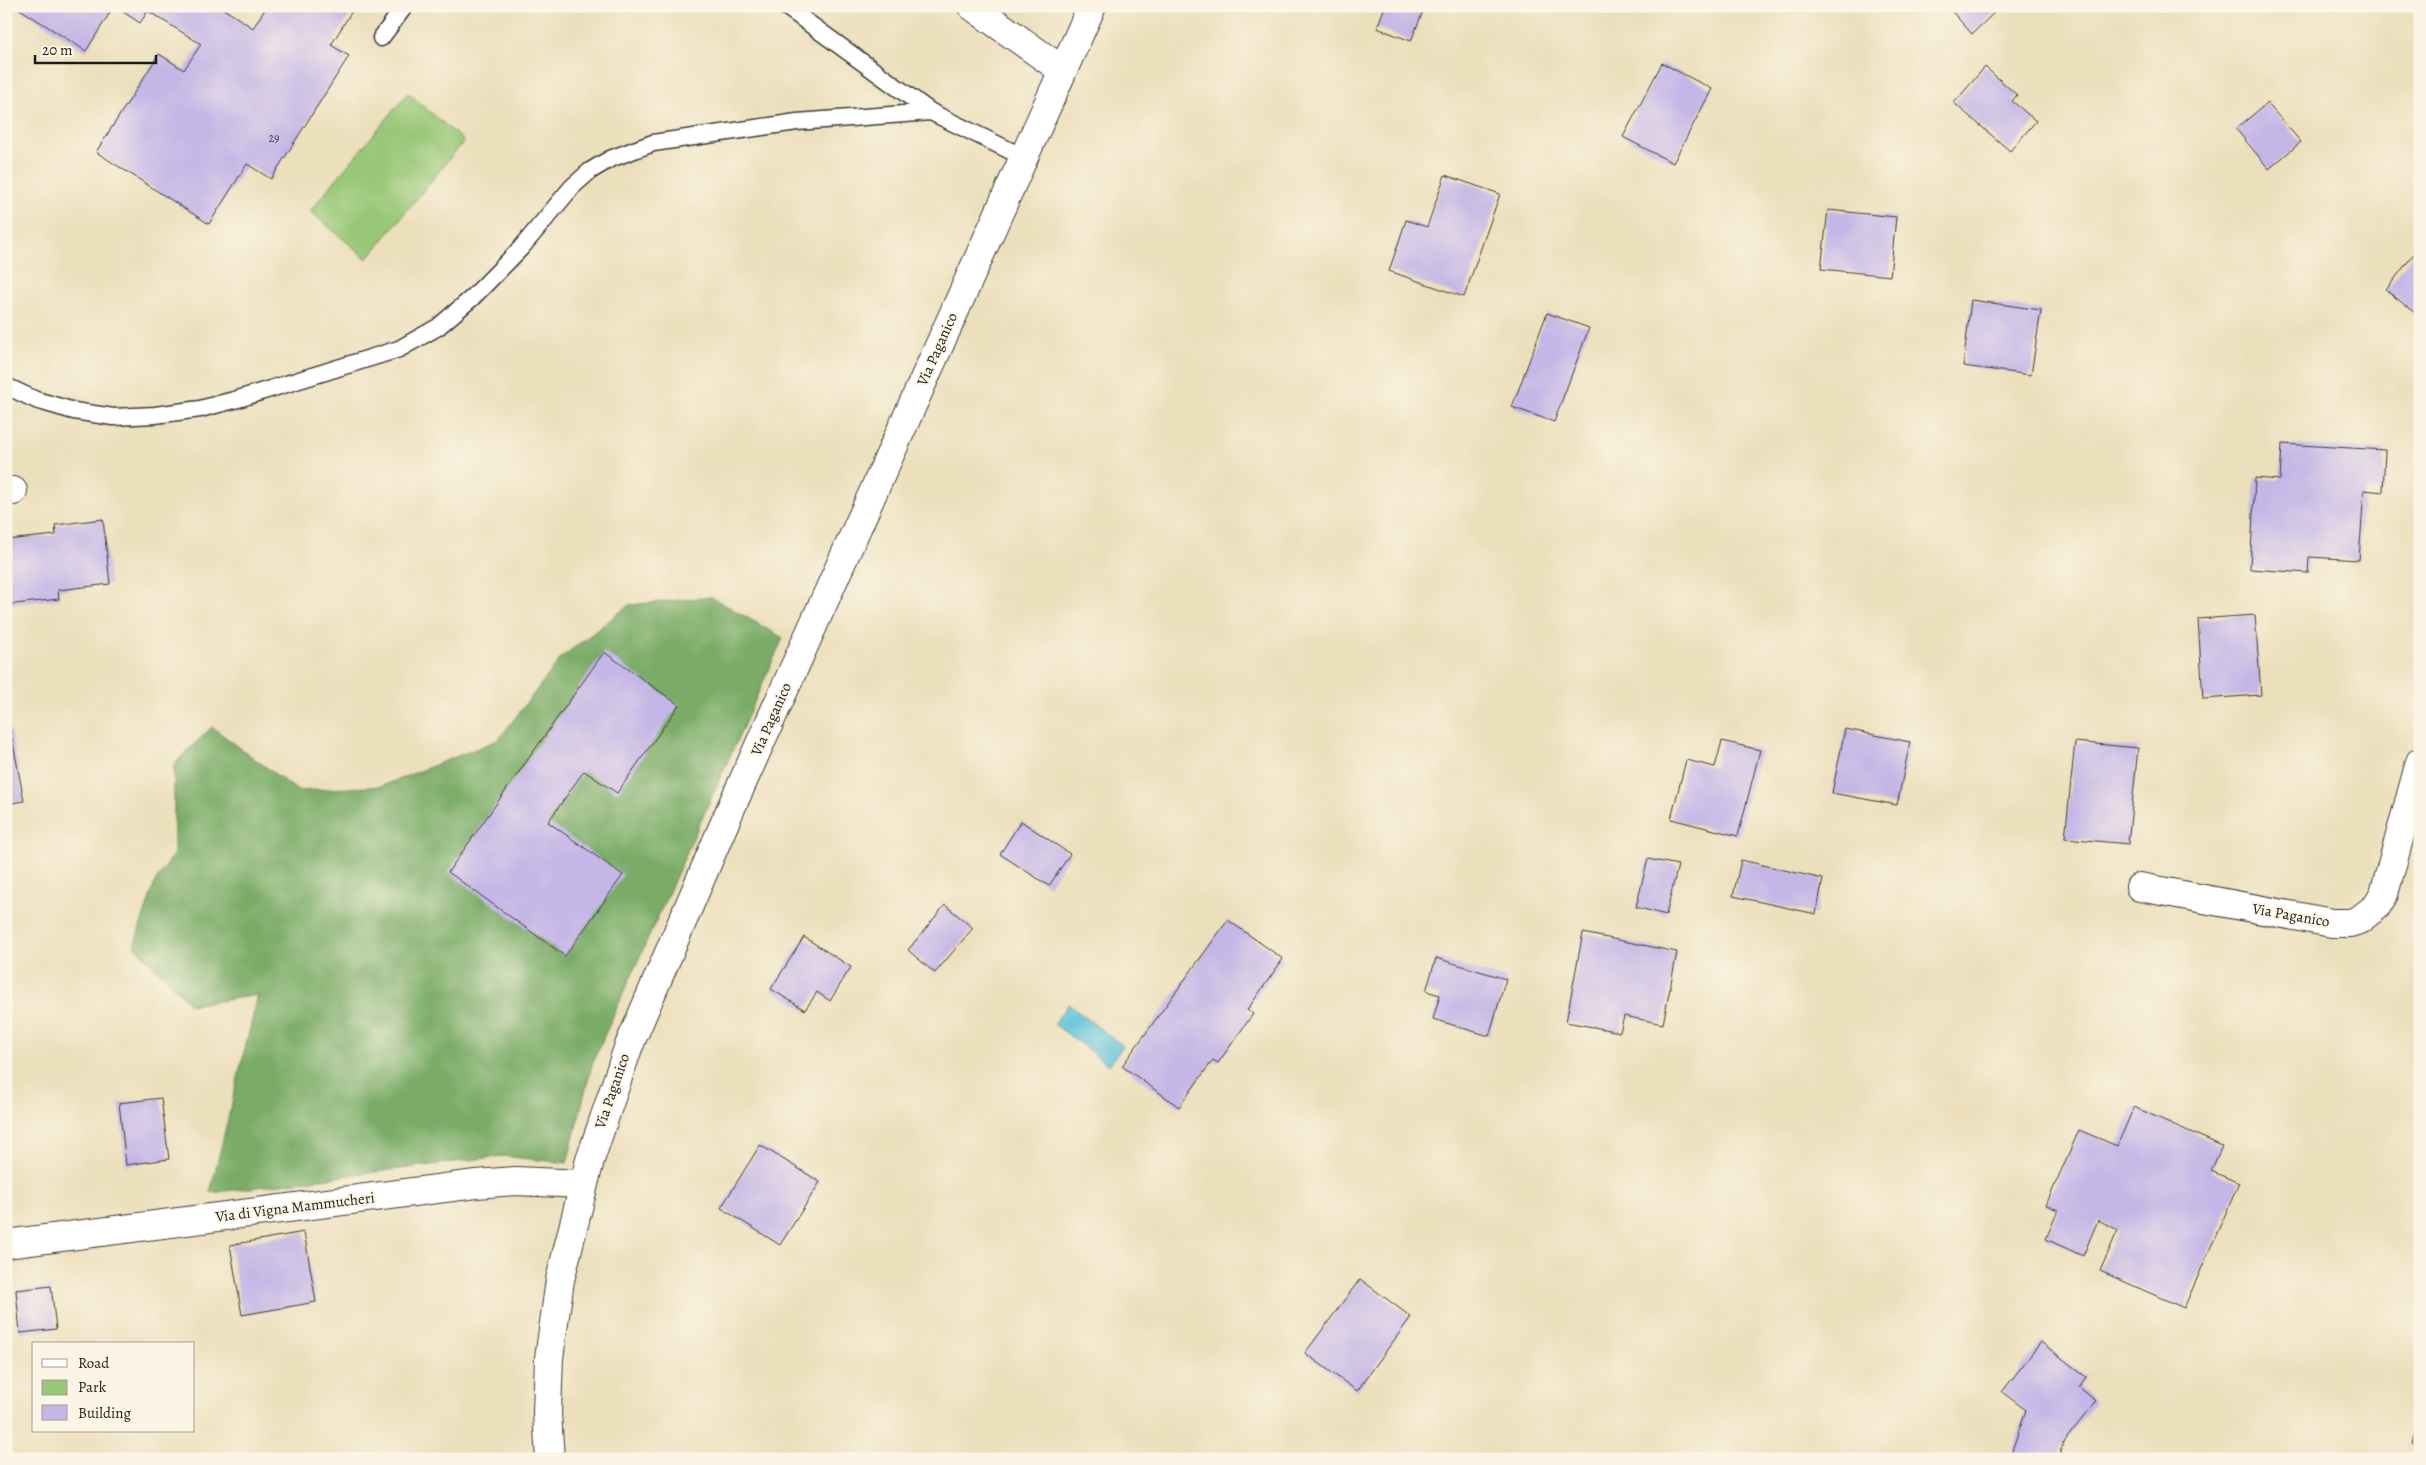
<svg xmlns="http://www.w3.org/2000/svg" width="2426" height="1465" font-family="Alegreya,serif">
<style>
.green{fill:#98c877;stroke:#5a724a}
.forest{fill:#7aac68;stroke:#4b6442}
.water{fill:#5cc1da;stroke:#3c6e7b}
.building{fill:#c4b6e6}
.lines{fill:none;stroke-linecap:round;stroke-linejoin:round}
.service-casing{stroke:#3b3934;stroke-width:19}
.minor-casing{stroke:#3b3934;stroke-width:30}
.tertiary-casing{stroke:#3b3934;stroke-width:30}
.service{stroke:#fff;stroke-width:16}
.minor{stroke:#fff;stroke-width:28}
.tertiary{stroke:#fff;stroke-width:28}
.labels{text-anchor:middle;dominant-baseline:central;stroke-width:4.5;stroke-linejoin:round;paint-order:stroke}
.number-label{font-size:12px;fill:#46424e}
.street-label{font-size:15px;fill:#1c1c1c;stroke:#fcf5e5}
</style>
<rect width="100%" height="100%" fill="#fcf5e5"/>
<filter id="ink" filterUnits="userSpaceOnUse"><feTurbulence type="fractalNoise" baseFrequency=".02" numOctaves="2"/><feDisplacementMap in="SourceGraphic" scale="10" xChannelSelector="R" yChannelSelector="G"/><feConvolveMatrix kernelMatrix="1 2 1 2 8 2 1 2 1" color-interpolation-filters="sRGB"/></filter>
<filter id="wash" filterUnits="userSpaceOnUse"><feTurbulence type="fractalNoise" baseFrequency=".0096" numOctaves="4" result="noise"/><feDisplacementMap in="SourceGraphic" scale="20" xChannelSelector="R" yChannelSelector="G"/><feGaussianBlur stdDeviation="1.12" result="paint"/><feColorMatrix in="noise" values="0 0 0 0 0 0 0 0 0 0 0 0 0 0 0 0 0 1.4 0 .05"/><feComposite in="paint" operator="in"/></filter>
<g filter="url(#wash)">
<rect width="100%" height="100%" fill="#ecdfbc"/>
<path class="green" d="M408,93L464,141L367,259L310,211Z"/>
<path class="forest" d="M711,597L783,638L593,1061L567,1163L502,1156L210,1193L258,995L191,1005L134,946L155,882L174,854V764L212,727L298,791L382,786L498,740L562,657L629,605Z"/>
<path class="water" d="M1068,1004L1123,1046L1109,1065L1054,1024Z"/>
<g id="blocks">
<g class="building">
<path d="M15,6H219L253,28L267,6H355L331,45L349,56L271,179L247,164L209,224L96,152L159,54L184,70L201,44L148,11L140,23L114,6L86,51Z"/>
<path d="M1385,6H1425L1411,41L1377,28Z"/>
<path d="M1947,6H2001L1972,34Z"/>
<path d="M1662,63L1712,89L1673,163L1623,137Z"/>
<path d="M1985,67L2017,95L2012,101L2036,121L2010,151L1954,103Z"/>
<path d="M2267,103L2301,142L2269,169L2236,129Z"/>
<path d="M1445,175L1500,194L1464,297L1389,271L1406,220L1427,227Z"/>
<path d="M1828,210L1896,217L1890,276L1821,269Z"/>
<path d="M2420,246V317L2386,290Z"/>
<path d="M1971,300L2041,310L2031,375L1963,366Z"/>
<path d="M1547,313L1589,328L1554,422L1512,407Z"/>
<path d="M2282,444L2385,450L2383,492L2364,490L2359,560L2309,557L2308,573L2250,569L2255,478L2280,480Z"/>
<path d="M103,519L110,584L58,590L59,599L6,605V540L56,535L55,525Z"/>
<path d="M2255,615L2261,695L2203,699L2198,619Z"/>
<path d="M604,652L679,705L617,793L584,771L548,822L623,875L565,956L448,872Z"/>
<path d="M6,706L24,801L6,804Z"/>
<path d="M1845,729L1910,742L1897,805L1832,793Z"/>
<path d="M1722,741L1760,750L1738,836L1671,819L1686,760L1715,767Z"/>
<path d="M2075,742L2138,748L2128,844L2065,838Z"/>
<path d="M1021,821L1070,854L1049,886L1000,854Z"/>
<path d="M1648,859L1678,865L1666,915L1636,907Z"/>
<path d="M1741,860L1823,879L1816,914L1733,896Z"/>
<path d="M945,905L973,928L935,973L908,950Z"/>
<path d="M1228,920L1283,959L1247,1010L1253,1014L1218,1063L1213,1060L1179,1107L1122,1066Z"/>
<path d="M1583,933L1677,952L1663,1024L1624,1016L1620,1032L1566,1022Z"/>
<path d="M804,937L851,967L830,1001L817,992L805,1010L771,989Z"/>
<path d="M1436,958L1506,979L1489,1036L1433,1019L1440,995L1426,991Z"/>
<path d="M161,1098L169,1159L126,1165L119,1103Z"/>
<path d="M2134,1107L2222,1146L2211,1171L2239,1183L2184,1308L2100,1271L2118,1230L2098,1220L2083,1256L2046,1239L2058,1210L2046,1205L2079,1130L2117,1146Z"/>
<path d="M760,1145L820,1182L780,1245L721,1208Z"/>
<path d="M304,1232L316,1302L242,1315L230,1245Z"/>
<path d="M1360,1279L1411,1317L1357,1391L1305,1353Z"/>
<path d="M51,1286L56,1329L20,1333L16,1290Z"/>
<path d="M2041,1342L2086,1377L2079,1387L2096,1401L2063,1443L2058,1459H2009L2026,1410L2002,1392Z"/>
<path d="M2419,1420H2420V1444L2413,1442Z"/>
</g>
</g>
</g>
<g filter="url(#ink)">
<use href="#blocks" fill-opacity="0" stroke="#3b3934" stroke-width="1"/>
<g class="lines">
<defs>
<g id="service">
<path d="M785,6L931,112"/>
<path d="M381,38L405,6"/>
<path d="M6,386L36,400L74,411L113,417L155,415L200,409L238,399L399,349L438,327L473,297L521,248L572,187L590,171L610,159L653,143L797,122L931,112L1023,157"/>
</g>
<g id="minor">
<path d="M972,6L1062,70"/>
<path d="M6,492L13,491"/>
<path d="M2140,887L2332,923H2350L2359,920L2377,906L2384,894L2420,762"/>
<path d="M6,1244L476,1184L515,1181L583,1184"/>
</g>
<path id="tertiary" d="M550,1459L547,1413L549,1358L560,1280L590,1160L628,1048L731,808L1092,6"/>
</defs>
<use href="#service" class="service-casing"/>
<use href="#minor" class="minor-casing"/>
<use href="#tertiary" class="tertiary-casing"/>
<use href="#service" class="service"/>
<use href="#minor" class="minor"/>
<use href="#tertiary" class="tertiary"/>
</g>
</g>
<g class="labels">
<g class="number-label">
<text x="274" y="138">29</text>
</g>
<g class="street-label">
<text transform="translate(937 349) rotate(-66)">Via Paganico</text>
<text transform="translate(771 719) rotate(-66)">Via Paganico</text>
<text transform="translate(2291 915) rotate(10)">Via Paganico</text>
<text transform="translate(612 1091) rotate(-71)">Via Paganico</text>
<text transform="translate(295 1207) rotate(-7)">Via di Vigna Mammucheri</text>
</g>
</g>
<rect width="2426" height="1465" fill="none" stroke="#fcf5e5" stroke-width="25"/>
<rect x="32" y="1342" width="162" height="90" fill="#fcf5e5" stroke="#a29e95"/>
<rect x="42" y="1359" width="25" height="8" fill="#ffffff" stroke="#a29e95"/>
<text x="78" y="1368" font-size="15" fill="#1c1c1c">Road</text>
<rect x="42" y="1380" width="25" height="15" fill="#98c877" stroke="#a29e95"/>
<text x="78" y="1392" font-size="15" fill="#1c1c1c">Park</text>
<rect x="42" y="1405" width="25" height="15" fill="#c4b6e6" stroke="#a29e95"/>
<text x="78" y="1418" font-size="15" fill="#1c1c1c">Building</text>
<path d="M35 55v8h121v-8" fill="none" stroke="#1c1c1c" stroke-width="2.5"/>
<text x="42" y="55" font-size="15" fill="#1c1c1c" stroke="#fcf5e5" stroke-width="4" paint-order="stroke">20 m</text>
</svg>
